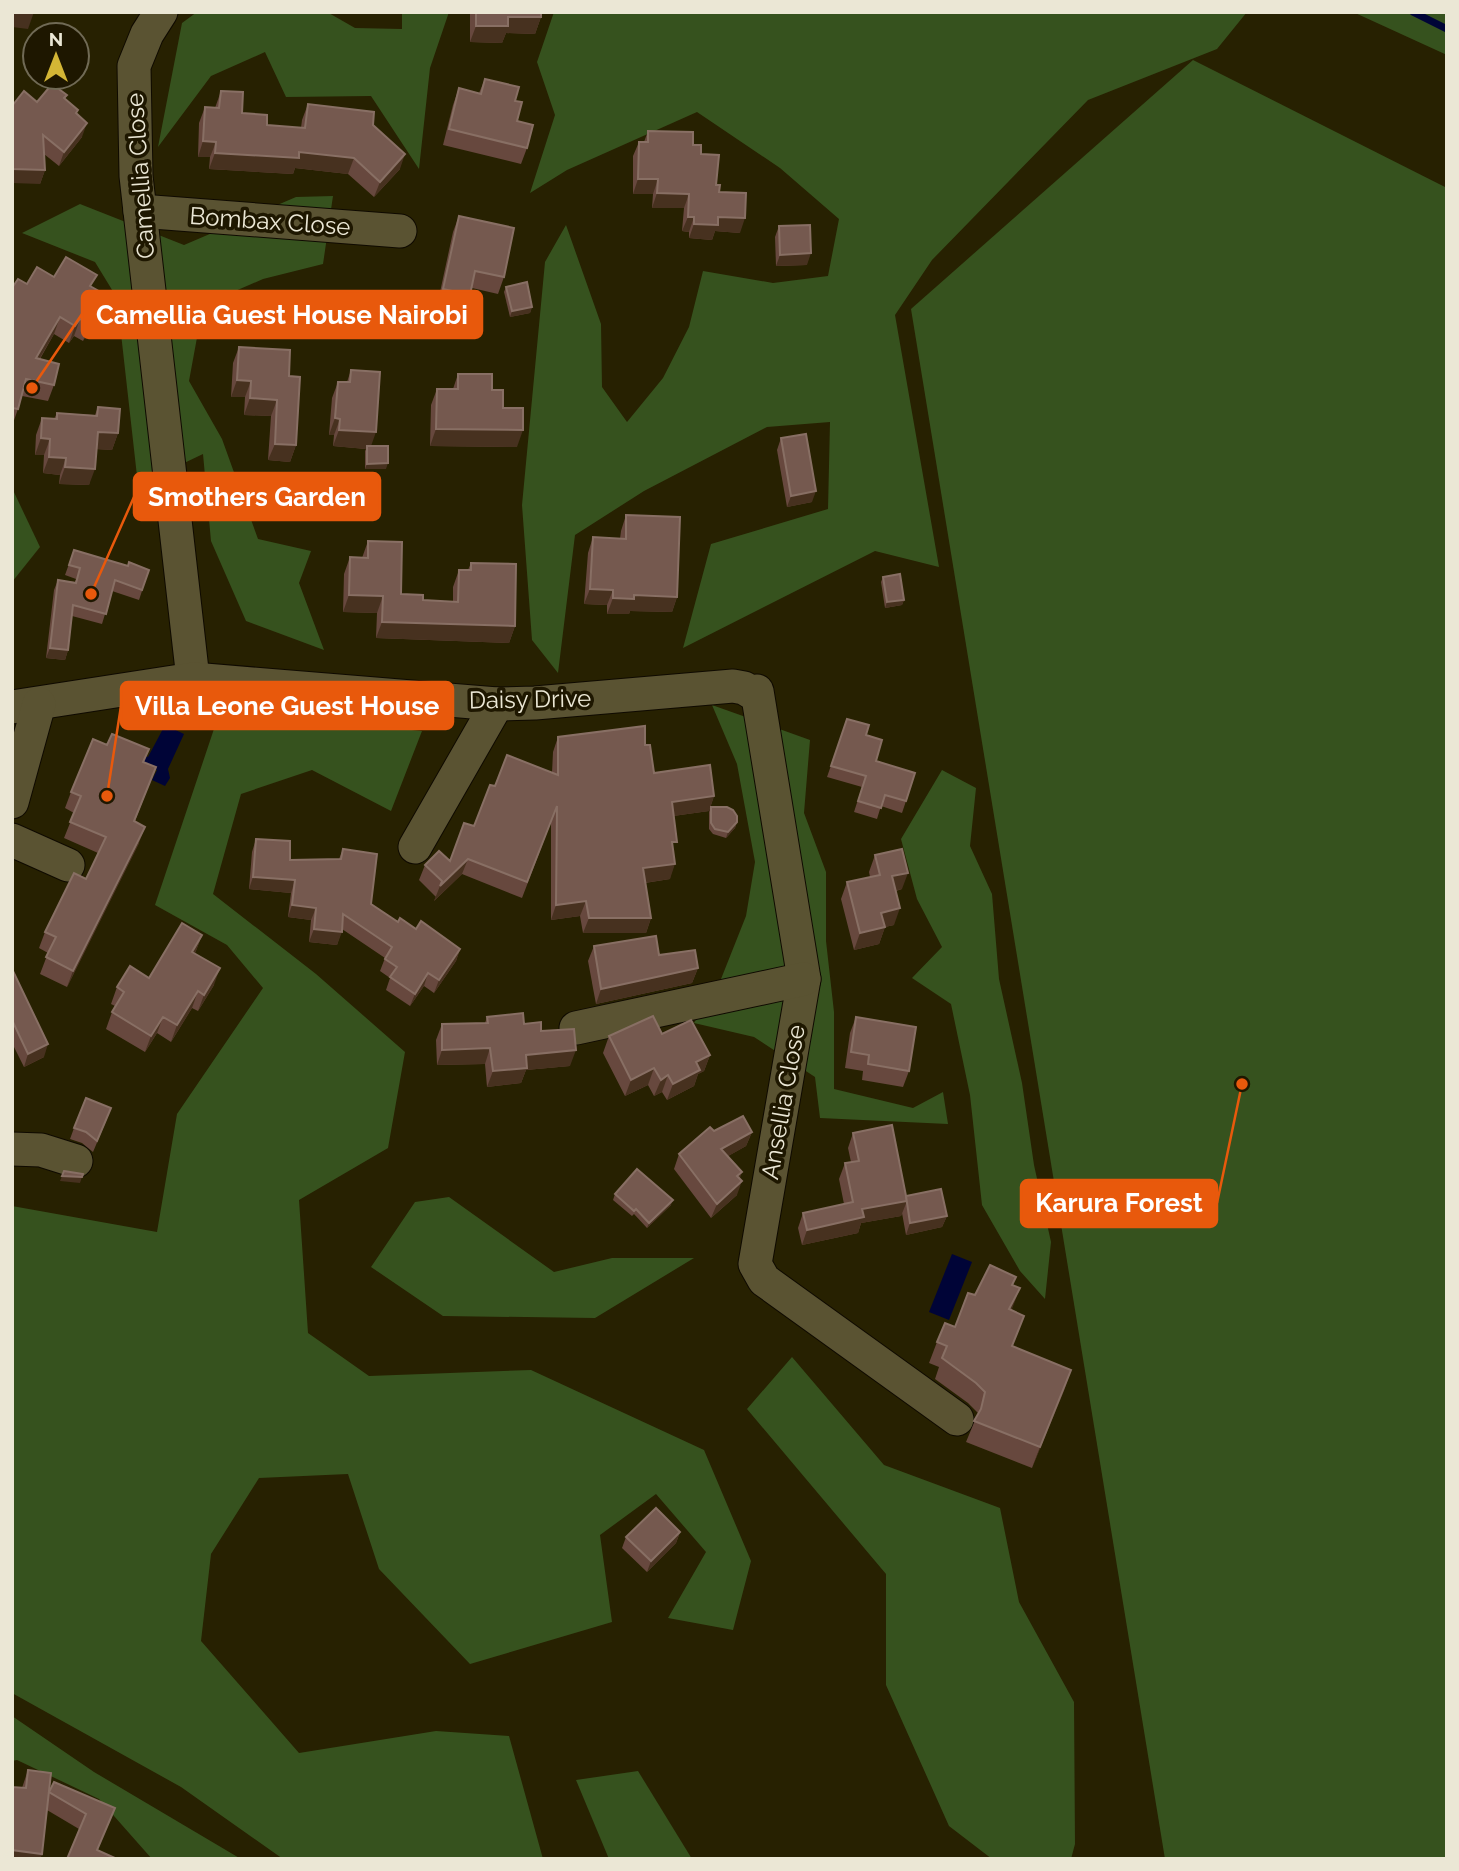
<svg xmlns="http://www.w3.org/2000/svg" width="1459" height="1871" font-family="Raleway,sans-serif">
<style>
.green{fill:#36521e}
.water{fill:#000437}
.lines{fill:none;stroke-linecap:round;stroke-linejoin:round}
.stream{stroke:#000437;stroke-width:7}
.minor-casing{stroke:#0f0a00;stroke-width:35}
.minor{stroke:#5a5332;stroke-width:33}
.wall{fill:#67483e}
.shaded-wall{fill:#47311f}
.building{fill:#75594f;stroke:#886f64;stroke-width:2}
.labels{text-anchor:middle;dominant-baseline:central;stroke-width:7;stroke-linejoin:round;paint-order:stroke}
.street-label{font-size:24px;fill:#ebe7d5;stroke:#1e1700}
.leader{fill:none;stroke:#e8590c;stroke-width:2.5}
.callout-dot{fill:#e8590c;stroke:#1e1700;stroke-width:2.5}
.callout{fill:#e8590c;stroke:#e8590c;stroke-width:2.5}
.callout-label{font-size:26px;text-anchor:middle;font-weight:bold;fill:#fff}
</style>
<rect width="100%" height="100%" fill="#272101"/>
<g class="green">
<path d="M197,12H327L355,28L402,29V12H449L430,68L419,169L371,96L286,97L265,52L211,76L158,147L182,23Z"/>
<path d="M554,12H1247L1217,49L1088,100L932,260L895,315L939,567L875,551L683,648L711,544L828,509L830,422L767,427L644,491L575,535L558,673L532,640L522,505L545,262L566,225L601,324L602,387L627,422L663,378L689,327L703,271L773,283L828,276L839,219L780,168L697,112L567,170L530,193L555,115L537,62Z"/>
<path d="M1353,12H1447V55Z"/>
<path d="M1193,60L1447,188V1859H1165L911,309Z"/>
<path d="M333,196L323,264L263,279L203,305L189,381L222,439L258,539L311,551L299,583L324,650L246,621L211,541L203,454L138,485L117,298L95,262L22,233L80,204L184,245L296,197Z"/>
<path d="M12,488L40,547L12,582Z"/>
<path d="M712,705L810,740L804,813L826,872V941L834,1012V1089L913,1108L943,1092L948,1124L820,1118L815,1077L754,1037L694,1023L721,979L746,916L755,862L737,764Z"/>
<path d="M220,711L422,731L391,811L312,770L241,794L213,894L316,974L405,1052L388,1148L299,1200L308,1333L369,1376L531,1370L704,1450L751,1561L733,1630L668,1618L706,1552L656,1494L600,1535L612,1622L470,1664L379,1569L348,1474L259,1478L211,1554L201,1641L299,1753L436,1731L509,1736L543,1859H283L181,1787L12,1693V1206L157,1232L177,1114L263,988L227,945L155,905Z"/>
<path d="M942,770L976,788L970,846L992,894L999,979L1022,1083L1034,1165L1051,1242L1045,1299L1020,1271L982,1205L970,1095L951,1004L912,978L942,947L917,899L901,839Z"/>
<path d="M449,1197L554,1272L612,1258H694L595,1318L443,1316L371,1267L415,1202Z"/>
<path d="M792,1357L884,1465L1000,1508L1019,1602L1074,1702L1075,1844L1071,1859H992L949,1826L886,1685V1574L747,1409Z"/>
<path d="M12,1716L94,1772L241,1859H152L99,1799L17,1760L12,1761Z"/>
<path d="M638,1771L692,1859H609L576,1780Z"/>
</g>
<g class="water">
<path d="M165,725L184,734L168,769L170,778L165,786L152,780L157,770L140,760L142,754L148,757Z"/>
<path d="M952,1254L972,1262L949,1320L929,1312Z"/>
</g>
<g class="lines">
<path class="stream" d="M1413,12L1447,29"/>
<defs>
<g id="minor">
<path d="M161,12L147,34L134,66L136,176L193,679"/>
<path d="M140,211L400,231"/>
<path d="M12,707L193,679L497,704L535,703L733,686L744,688L754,694L757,691L804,979L755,1264L764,1280L957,1419"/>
<path d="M12,802L39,704"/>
<path d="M12,840L68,865"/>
<path d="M415,847L497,704"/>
<path d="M576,1028L804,979"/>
<path d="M12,1149L41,1150L76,1161"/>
</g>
</defs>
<use href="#minor" class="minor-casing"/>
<use href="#minor" class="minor"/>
</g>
<g class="wall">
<path d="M470,12H541V17L535,34L506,33L502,43L470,42Z"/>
<path d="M485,79L515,101L517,121L527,148L521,164L443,145L453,105L459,88L479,93Z"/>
<path d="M221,91L242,113L267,125L301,128L302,120L308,104L373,125L400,169L374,197L348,174L295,168L293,174L209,169L210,157H198L199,123L205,107L215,108Z"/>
<path d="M67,95L65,99L77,114L82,137L59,166L44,154L45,170L40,184L37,102Z"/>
<path d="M648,131L693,145L701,154L740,233L715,231L712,240L689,238V232L682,231L684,208H652L653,194H633V156L639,142H644Z"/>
<path d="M459,216L504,277L498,294L472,288L464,312L437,306L453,232Z"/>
<path d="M779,226L807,265L776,266L775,237Z"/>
<path d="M54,277L92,287L106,295L100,312L83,341L74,336L69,343L54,334L40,359L54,385L48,401L22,396L18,409L12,426V288Z"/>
<path d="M506,287L532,307L530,313L510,317L504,292Z"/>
<path d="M239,347L289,376L296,445L290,462L268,460L271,416L244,415L245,397H231L233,363Z"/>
<path d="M351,370L371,446L386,469H365V451L366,449L333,446L334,435H329L332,398L338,382H347Z"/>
<path d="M458,374L492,390L503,408L517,447L430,446L431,405L437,389H453Z"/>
<path d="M98,407L118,433L112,450L97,449L89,485L59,484L60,475L43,473L44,455H35L36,435L42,418L54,419L57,413L95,415Z"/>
<path d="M781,438L812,502L787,507L777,450Z"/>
<path d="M626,515L677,597L672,612L630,611L629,614H607V605L584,604L588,553L593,537L620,539L621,531Z"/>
<path d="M368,541L401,594L423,600L453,602V587L459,570H468L471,563L515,626L509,643L376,638L377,613L343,612L344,574L350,557L362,558Z"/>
<path d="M74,550L128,566L149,570L139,600L112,591L102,624L72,616L68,650L65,660L46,658L54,590L58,580L75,582L76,579L65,575Z"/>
<path d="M883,577L904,600L902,605L885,608L881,582Z"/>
<path d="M847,719L866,735L876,761L906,801L902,813L881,806L877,819L854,812L862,787L827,777Z"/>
<path d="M558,737L645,745L654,773L714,796L709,811L673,816V851L670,879L645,883L651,918L646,933H583L580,916L551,920V822L522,898L462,874L434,901L436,897L419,880L425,865L450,861L474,826L495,786L552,773L553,752Z"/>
<path d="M144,762L156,767L135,821L139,843L67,987L40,974L48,953L39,948L45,932L86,879L98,853L64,838L74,813L65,808L71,792Z"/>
<path d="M711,807L737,822L735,828L726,838L713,834L709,829V812Z"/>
<path d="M256,839L290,860L339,859L343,849L371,904L398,922L416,929L460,949L456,961L434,993L424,986L410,1006L386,990L390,978L380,971L385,958L342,929L337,945L309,942L311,920L288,917L291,893L249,889L252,852Z"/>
<path d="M875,855L902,889L896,891L894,925L885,927L879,944L854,950L841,899L847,882L870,877L869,872Z"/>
<path d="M202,935L195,953L214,985L198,1011L192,1008L171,1042L157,1033L145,1052L106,1029L112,1012L115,1006L111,1004L117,987L149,978Z"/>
<path d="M594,946L659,955L698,968L692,983L596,1004L588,961Z"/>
<path d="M12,969L44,1057L24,1067L12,1043Z"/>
<path d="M487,1017L541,1031L570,1066L526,1070L521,1083L487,1087L485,1064L437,1065L436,1040L442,1024L485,1023Z"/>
<path d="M856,1017L909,1071L903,1087L862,1080L863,1071L845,1068L850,1033Z"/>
<path d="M662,1034L710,1055L704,1071L698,1074L694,1086L667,1100L662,1092L654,1096L648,1085L625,1096L603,1053L609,1036Z"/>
<path d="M107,1119L93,1152L82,1143L70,1139L74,1128Z"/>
<path d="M714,1131L752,1132L746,1146L728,1156L737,1195L711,1218L674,1169L679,1154Z"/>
<path d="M853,1133L906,1196L947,1216L942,1227L906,1235L902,1213L901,1216L861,1223L858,1233L802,1245L798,1228L803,1213L844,1204L839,1179L845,1163L851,1162L848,1148Z"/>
<path d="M615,1194L671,1205L647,1228L634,1214L632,1216L613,1200Z"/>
<path d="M1013,1285L1011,1310L1012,1346L1071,1370L1032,1468L966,1442L978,1413L968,1403L935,1379L939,1367L929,1363L937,1342L955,1327L975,1295Z"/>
<path d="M680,1532L676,1543L647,1572L622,1548L626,1537Z"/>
<path d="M28,1770L49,1792L109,1824L67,1859L79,1829L47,1810L42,1854L40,1859H12L22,1788Z"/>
</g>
<g class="shaded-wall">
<path d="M12,12H34L28,29L12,27Z"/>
<path d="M508,17H541L535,34L506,33L502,43L470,42L476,26Z"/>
<path d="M87,123L82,137L59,166L64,152Z"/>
<path d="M203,141L216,142L210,157H198Z"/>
<path d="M299,152L354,158L348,174L295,168L293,174L209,169L215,153Z"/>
<path d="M405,154L400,169L374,197L380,182Z"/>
<path d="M12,169L45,170L40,184L12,183Z"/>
<path d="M638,179H658L653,194H633Z"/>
<path d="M657,193L689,194L684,208H652Z"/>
<path d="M688,217H694L689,232L682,231Z"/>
<path d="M718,217L745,218L740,233L715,231L712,240L689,238L694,224Z"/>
<path d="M811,253L807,265L776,266L780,255Z"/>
<path d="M106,295L100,312L83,341L89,324Z"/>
<path d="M532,307L530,313L510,317L512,311Z"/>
<path d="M60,317L54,334L30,375L36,358Z"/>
<path d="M80,319L74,336L69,343L75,326Z"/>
<path d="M237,380L251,381L245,397H231Z"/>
<path d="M250,398L277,400L271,416L244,415Z"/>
<path d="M335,418L340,419L334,435H329Z"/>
<path d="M436,429L523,430L517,447L430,446Z"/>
<path d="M339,430L376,432L370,449L367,446L366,449L333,446Z"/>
<path d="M98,432L118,433L112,450L92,449Z"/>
<path d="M41,438L50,439L44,455H35Z"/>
<path d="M275,444L296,445L290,462L268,460Z"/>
<path d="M49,457L66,458L60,475L43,473Z"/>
<path d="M388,463L386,469H365L367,464Z"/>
<path d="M65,467L95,469L89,485L59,484Z"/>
<path d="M816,491L812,502L787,507L791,496Z"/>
<path d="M590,589L613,590L607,605L584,604Z"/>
<path d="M349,595L383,596L377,613L343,612Z"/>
<path d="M634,595L677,597L672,612L630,611L629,614H607L613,598Z"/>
<path d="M904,600L902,605L885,608L887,602Z"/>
<path d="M382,622L515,626L509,643L376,638Z"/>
<path d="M50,648L68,650L65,660L46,658Z"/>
<path d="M714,796L709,811L666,817L672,802Z"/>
<path d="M737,822L735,828L726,838L728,832Z"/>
<path d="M145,827L139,843L67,987L73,971Z"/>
<path d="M468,859L462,874L434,901L440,886Z"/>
<path d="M675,864L670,879L637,884L643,868Z"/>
<path d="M908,873L902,889L886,893L892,876Z"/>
<path d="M253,877L295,880L291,893L249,889Z"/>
<path d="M586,901L580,916L551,920L556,905Z"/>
<path d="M292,905L316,908L311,920L288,917Z"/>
<path d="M900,908L894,925L875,929L881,913Z"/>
<path d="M589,918H651L646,933H583Z"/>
<path d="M885,927L879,944L854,950L860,933Z"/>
<path d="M314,929L342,932L337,945L309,942Z"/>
<path d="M202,935L196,951L186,968L192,952Z"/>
<path d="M460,949L456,961L434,993L439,980Z"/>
<path d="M220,968L214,985L198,1011L204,995Z"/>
<path d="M698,968L692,983L596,1004L601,989Z"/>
<path d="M428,973L424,986L410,1006L415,994Z"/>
<path d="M198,991L192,1008L171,1042L177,1025Z"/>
<path d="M163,1017L157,1033L145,1052L151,1036Z"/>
<path d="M48,1044L44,1057L24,1067L28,1054Z"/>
<path d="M490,1048L485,1064L437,1065L442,1050Z"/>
<path d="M576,1050L570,1066L526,1070L521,1083L487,1087L493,1071L526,1055Z"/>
<path d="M710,1055L704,1071L698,1074L694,1086L667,1100L673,1084L696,1062Z"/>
<path d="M654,1068L648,1085L625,1096L631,1080Z"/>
<path d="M668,1075L662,1092L654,1096L661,1080Z"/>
<path d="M752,1132L746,1146L716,1163L721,1149Z"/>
<path d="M742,1172L738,1184L742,1181L737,1195L711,1218L717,1204L737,1176Z"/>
<path d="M62,1176L82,1177L80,1183L60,1181Z"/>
<path d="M673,1200L671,1205L647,1228L649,1223Z"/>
<path d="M907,1201L901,1216L861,1223L858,1233L802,1245L807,1230L862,1209Z"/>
<path d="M947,1216L942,1227L906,1235L910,1223Z"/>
<path d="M1020,1288L1012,1309L1001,1330L1009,1309Z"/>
<path d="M1071,1370L1064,1391L1032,1468L1040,1447Z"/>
<path d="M680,1532L676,1543L647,1572L651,1561Z"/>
<path d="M12,1850L42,1854L40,1859H12Z"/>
</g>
<g class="building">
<path d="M476,12H541V17H508V26H476Z"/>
<path d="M485,79L519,87L515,101L522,102L517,121L533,125L527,148L449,129L459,88L481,94Z"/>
<path d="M52,84L67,95L64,98L78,110L76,113L87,123L64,152L43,135L45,170L12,169V106L24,91L37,102Z"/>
<path d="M221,91L243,92L242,113L267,115V125L305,128L308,104L374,112L373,125L405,154L380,182L354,158L299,152V158L215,153L216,142L203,141L205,107L219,108Z"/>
<path d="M648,131L693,132V145H701V154L719,155L716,185H720L719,192L746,193L745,218L718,217V225L694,224V217H688L689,194L657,193L658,179H638L639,142H648Z"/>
<path d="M459,216L514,228L504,277L475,271L470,295L443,289Z"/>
<path d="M810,225L811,253L780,255L779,226Z"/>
<path d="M66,257L97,275L90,286L106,295L89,324L80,319L75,326L60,317L36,358L59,364L54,385L26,379L18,409L12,408V288L18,279L27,284L37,267L54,277Z"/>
<path d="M527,282L532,307L512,311L506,287Z"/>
<path d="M239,347L290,350L289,376L300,377L296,445L275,444L277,400L250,398L251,381L237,380Z"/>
<path d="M351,370L380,372L376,432L339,430L340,419L335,418L338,382H350Z"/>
<path d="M458,374H492V390H503V408H523V430L436,429L437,389H458Z"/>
<path d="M98,407L120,409L118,433L98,432L95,469L65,467L66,458L49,457L50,439L41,438L42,418L57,419V413L97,416Z"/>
<path d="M806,434L816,491L791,496L781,438Z"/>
<path d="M367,446H388V463L367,464Z"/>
<path d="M626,515L680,517L677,597L634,595V599L613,598V590L590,589L593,537L626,539Z"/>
<path d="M368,541L402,542L401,594L423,595V600L458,602L459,570H471V563L516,564L515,626L382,622L383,596L349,595L350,557L368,558Z"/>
<path d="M74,550L128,566L129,562L149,570L142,590L115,580L106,614L73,605L68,650L50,648L58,580L76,583L80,568L69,565Z"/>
<path d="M900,574L904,600L887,602L883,577Z"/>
<path d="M847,719L869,725L866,735L882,740L876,761L915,773L906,801L885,795L881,808L858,801L866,776L831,766Z"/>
<path d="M645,726V745H650L654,773L710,765L714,796L672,802L677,842H672L675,864L643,868L651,918H589L586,901L556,905L557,806L527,882L468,859L440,886L442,881L425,865L439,851L450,861L464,823L474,826L490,785L495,786L507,755L558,775V737Z"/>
<path d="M112,734L149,749L143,762L156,767L134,821L145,827L73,971L46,957L56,937L45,932L74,873L86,879L106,837L70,822L81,796L71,792L93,739L107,745Z"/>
<path d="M711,807H727L733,810L737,816V822L728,832L715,829L711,823Z"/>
<path d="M256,839L290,841V860L341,859L343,849L377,854L371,904L398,922L400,918L416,929L421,921L460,949L439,980L428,973L415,994L390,977L397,967L385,959L392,947L343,914L342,932L314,929L316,908L292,905L295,880L253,877Z"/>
<path d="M902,849L908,873L892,876L900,908L881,913L885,927L860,933L847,882L880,875L875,855Z"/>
<path d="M182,923L202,935L192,952L220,968L204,995L198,991L177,1025L163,1017L151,1036L112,1012L124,992L117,987L130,966L149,978Z"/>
<path d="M656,936L659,955L695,950L698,968L601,989L594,946Z"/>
<path d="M12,969L48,1044L28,1054L12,1020Z"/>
<path d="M523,1013L524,1024L541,1022V1031L574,1029L576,1050L526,1055L527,1068L493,1071L490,1048L442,1050V1024L488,1023L487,1017Z"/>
<path d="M653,1016L662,1034L691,1020L710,1055L696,1062L700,1070L673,1084L668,1075L661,1080L654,1068L631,1080L609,1036Z"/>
<path d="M856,1017L916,1027L909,1071L868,1064L869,1055L851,1052Z"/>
<path d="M86,1098L111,1108L97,1141L86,1132L74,1128Z"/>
<path d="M743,1116L752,1132L721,1149L742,1172L737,1176L742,1181L717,1204L679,1154L710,1127L714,1131Z"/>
<path d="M892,1125L907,1201L862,1209L864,1217L807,1230L803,1213L853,1202L845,1163L859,1161L853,1133Z"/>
<path d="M637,1169L673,1200L649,1223L636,1209L634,1211L615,1194Z"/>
<path d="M64,1171L83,1174L82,1177L62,1176Z"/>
<path d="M941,1189L947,1216L910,1223L906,1196Z"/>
<path d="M990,1265L1016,1277L1012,1285L1020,1288L1009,1309L1024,1316L1012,1346L1071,1370L1040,1447L974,1421L981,1409L985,1392L976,1383L942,1358L947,1346L937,1342L945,1323L955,1327L968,1293L975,1295Z"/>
<path d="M656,1508L680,1532L651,1561L626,1537Z"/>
<path d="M28,1770L51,1773L42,1854L12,1850V1787L26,1788Z"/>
<path d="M54,1782L115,1808L97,1850L117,1859H67L86,1814L49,1792Z"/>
</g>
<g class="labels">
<g class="street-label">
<text transform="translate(140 176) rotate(-94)">Camellia Close</text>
<text transform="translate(270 221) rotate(4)">Bombax Close</text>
<text transform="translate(530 699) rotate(-1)">Daisy Drive</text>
<text transform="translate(783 1102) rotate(-80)">Ansellia Close</text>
</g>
</g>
<path class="leader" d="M32 388L82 314M91 594L134 497M107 796L121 706M1242 1084L1217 1203"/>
<g class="callout-dot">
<circle cx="32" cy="388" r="7"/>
<circle cx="91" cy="594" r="7"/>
<circle cx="107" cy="796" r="7"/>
<circle cx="1242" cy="1084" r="7"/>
</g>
<g class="callout">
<rect x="82" y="291" width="400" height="47" rx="7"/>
<rect x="134" y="473" width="246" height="47" rx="7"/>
<rect x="121" y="682" width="332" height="47" rx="7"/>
<rect x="1021" y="1180" width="196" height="47" rx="7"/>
</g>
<g class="callout-label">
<text x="282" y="324">Camellia Guest House Nairobi</text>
<text x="257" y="506">Smothers Garden</text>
<text x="287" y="715">Villa Leone Guest House</text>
<text x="1119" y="1212">Karura Forest</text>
</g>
<rect width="1459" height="1871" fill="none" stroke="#ebe7d5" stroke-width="28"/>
<g transform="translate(56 56)"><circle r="33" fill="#1e1700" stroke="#706a55" stroke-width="2"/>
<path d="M0-5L12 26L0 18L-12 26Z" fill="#d4b635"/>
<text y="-10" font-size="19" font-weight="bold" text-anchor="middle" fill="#ebe7d5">N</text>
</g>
</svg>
